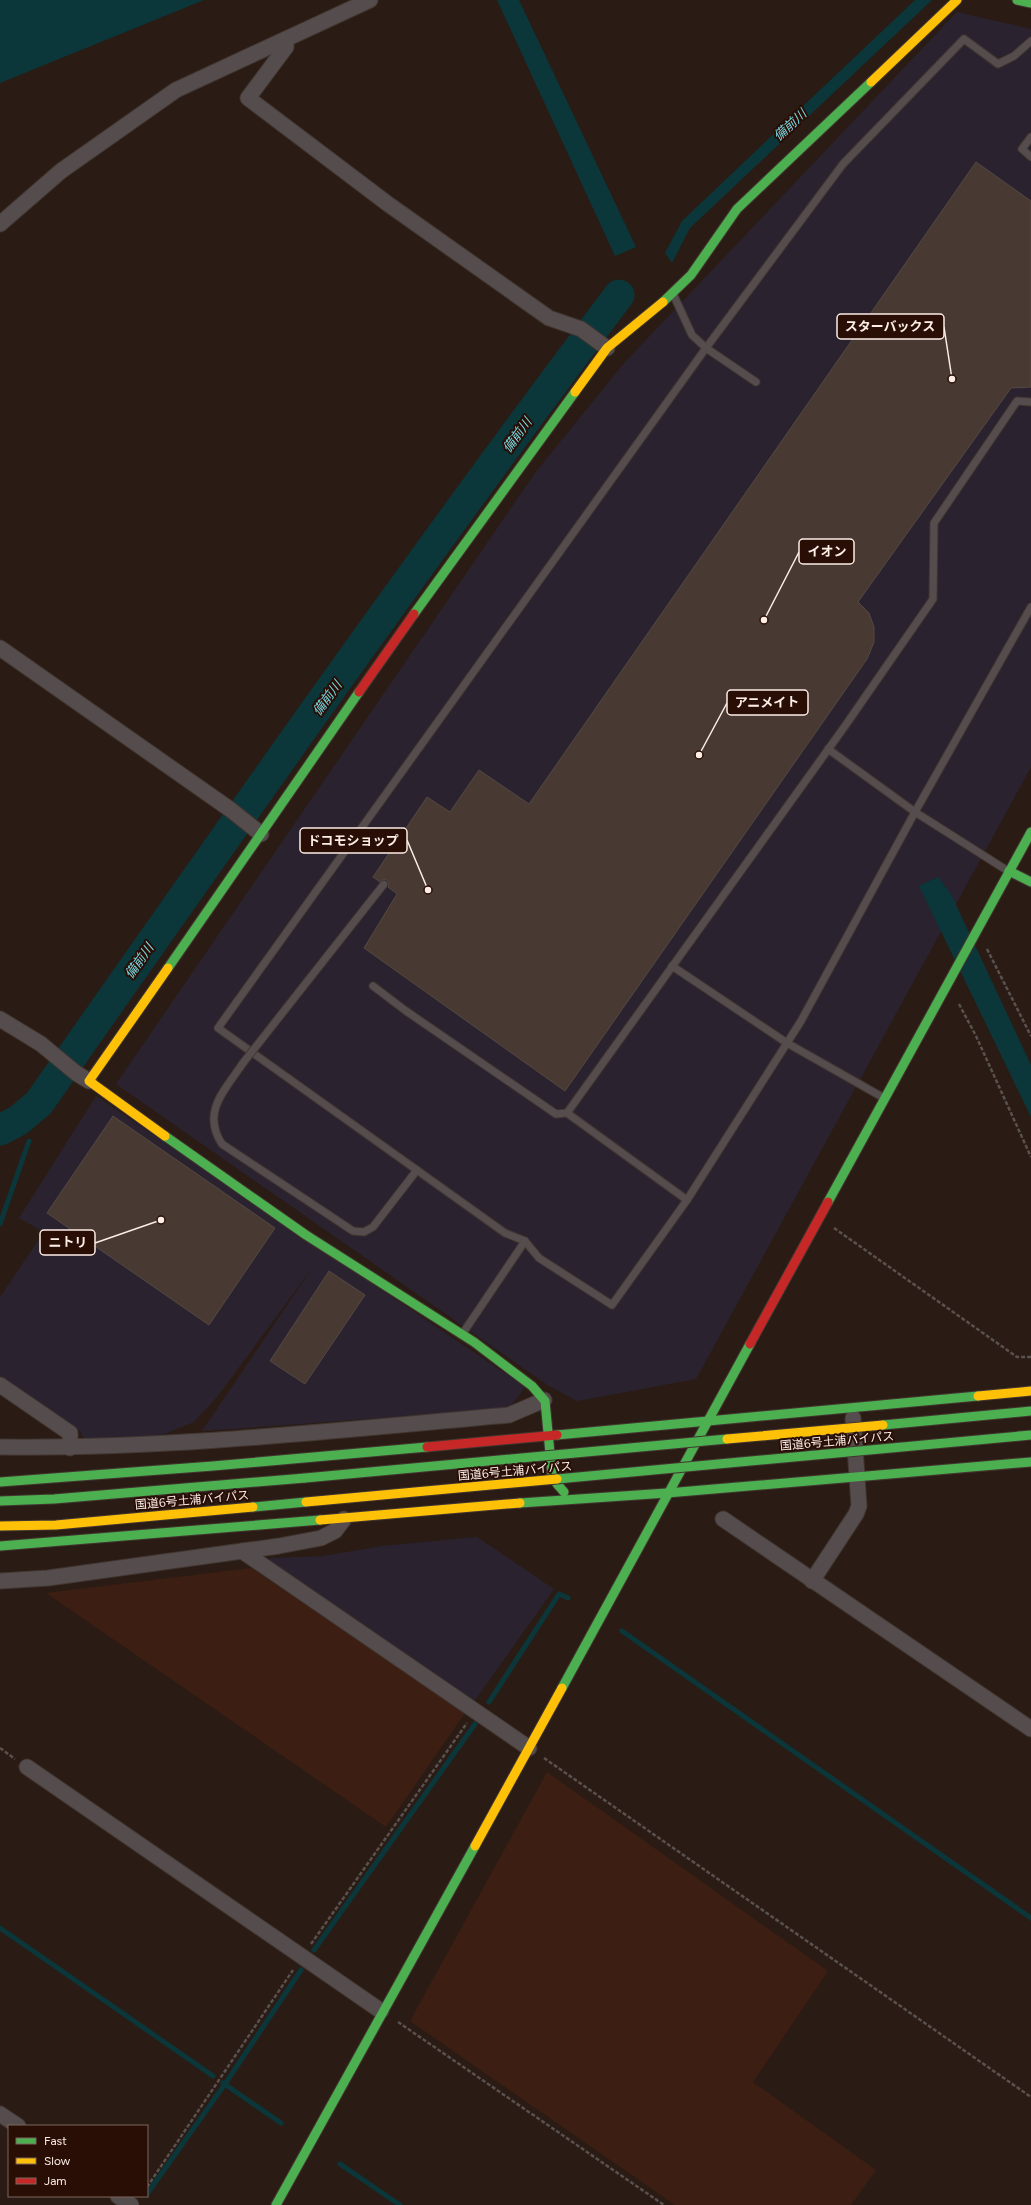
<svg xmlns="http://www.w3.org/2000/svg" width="1031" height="2205" font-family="Figtree,'Noto Sans JP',sans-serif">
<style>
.commercial{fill:#2a232f}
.built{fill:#3c1e12}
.water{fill:#0b363a}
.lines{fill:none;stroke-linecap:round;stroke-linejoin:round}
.stream{stroke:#0b363a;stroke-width:5}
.river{stroke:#0b363a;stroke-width:31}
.building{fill:#483a32;stroke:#544941}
.lane-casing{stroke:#423630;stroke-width:9}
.street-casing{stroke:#423630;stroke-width:17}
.fast-casing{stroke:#423630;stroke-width:11}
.slow-casing{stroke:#423630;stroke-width:11}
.jam-casing{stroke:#423630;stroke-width:11}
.path{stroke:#5a514f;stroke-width:2.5;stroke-dasharray:4 2;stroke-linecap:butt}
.lane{stroke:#554d4d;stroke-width:7}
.street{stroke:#554d4d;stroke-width:15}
.fast{stroke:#4caf50;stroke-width:9}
.slow{stroke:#ffc107;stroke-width:9}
.jam{stroke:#c62828;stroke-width:9}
.lane-bridge-casing{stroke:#423630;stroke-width:9;stroke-linecap:butt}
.fast-bridge-casing{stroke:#423630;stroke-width:11;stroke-linecap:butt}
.slow-bridge-casing{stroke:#423630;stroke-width:11;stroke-linecap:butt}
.lane-bridge{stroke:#554d4d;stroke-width:7}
.fast-bridge{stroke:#4caf50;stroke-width:9}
.slow-bridge{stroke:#ffc107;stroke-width:9}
.labels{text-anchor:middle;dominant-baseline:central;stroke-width:4;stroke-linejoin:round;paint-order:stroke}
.street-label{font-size:12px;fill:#fdede7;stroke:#280e05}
.water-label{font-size:13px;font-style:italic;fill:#79d9e4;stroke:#280e05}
.leader{fill:none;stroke:#fdede7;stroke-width:1.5}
.callout-dot{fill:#fdede7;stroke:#280e05;stroke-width:1.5}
.callout{fill:#280e05;stroke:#fdede7;stroke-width:1.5}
.callout-label{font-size:13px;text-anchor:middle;font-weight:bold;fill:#fdede7}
</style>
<rect width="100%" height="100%" fill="#2a1c15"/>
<g class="commercial">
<path d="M957,12L1031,29V767L696,1379L577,1401L549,1386L116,1084L535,473L625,362Z"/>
<path d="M96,1096L525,1387L509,1409L202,1431L313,1267L217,1397L194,1422L154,1438L85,1441L80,1431L0,1376V1297L44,1232L19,1218Z"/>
<path d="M477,1537L554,1589L473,1703L269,1564L270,1558L323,1556L382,1546Z"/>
</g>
<g class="built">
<path d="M251,1568L465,1713L386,1827L46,1593Z"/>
<path d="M547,1772L828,1971L753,2082L876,2170L851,2205H675L410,2021Z"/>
</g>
<g class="water">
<path d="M0,0H204L0,83Z"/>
<path d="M497,0H519L636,247L615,256Z"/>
<path d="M915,0H932L690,228L672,263L665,253L682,221Z"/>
<path d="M938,877L951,894L1031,1065V1117L919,886Z"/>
<path d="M13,1114L19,1126L0,1134V1118Z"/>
</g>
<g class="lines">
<g class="stream">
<path d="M0,1224L29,1141"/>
<path d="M622,1631L1031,1918"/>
<path d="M489,1702L559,1594L568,1598"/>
<path d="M0,1928L213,2076"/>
<path d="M314,1950L475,1724"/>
<path d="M223,2083L281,2123"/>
<path d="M340,2164L400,2205"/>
<path d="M147,2194L225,2084L301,1970"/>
</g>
<path class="river" d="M0,1130L19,1120L39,1103C229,832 419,560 619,295"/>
</g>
<g class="building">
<path d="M976,162L1031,201V387L1011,388L858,602L869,613L874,627V642L867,659L565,1091L364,948L397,894L388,887L389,883L387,880L383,879L380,882L373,877L427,797L450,812L479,770L529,804Z"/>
<path d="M113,1116L275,1228L209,1325L47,1213Z"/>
<path d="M329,1271L365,1295L305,1384L270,1361Z"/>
</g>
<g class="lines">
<defs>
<g id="lane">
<path d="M1031,41L1014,56L998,64L964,39L843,164L706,348L218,1028L505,1233L525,1241L539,1258L612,1305L687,1200L801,1021L915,812L1031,607"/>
<path d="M1031,137L1022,149L1031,157"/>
<path d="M674,296L692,335L706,348L756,382"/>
<path d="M828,749L915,812L1008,871"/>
<path d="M672,966L787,1043L884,1098"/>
<path d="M373,986L406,1011L556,1114L567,1113"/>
<path d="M243,1063C225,1090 201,1112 222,1144L353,1231L364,1232L373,1227L417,1170"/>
<path d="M687,1200L567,1113L845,726L933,599L934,523L1017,401L1031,402"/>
<path d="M463,1333L525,1241"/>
</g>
<g id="street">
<path d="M286,39V47L248,98L388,204L549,318L581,329L607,348"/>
<path d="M0,224L61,171L176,90L370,0"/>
<path d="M0,648L231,810L261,834"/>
<path d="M0,1019L41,1044L76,1073L89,1081"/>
<path d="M0,1385L70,1433V1448"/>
<path d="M0,1447C170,1449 340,1430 509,1415L544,1400"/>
<path d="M723,1519L1031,1729"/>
<path d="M242,1551L529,1748"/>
<path d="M0,1581L48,1578L279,1546L321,1538L335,1531L344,1519"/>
<path d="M812,1581L856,1514L859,1506L853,1418"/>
<path d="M27,1767L381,2011"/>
<path d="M0,2114L18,2126"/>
<path d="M118,2196L131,2205"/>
</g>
<g id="fast">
<path d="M1017,0L1031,3"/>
<path d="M663,302L691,275L737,209L871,82"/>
<path d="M414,614L575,392"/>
<path d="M1009,871L1031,882"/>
<path d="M168,968L359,692"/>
<path d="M165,1136L306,1235L474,1342L532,1386L545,1401L552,1474L557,1484L564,1492"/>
<path d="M828,1202L1031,832"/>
<path d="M708,1421L978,1396"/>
<path d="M557,1435L708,1421"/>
<path d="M0,1482L213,1466L427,1447"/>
<path d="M667,1493L1031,1462"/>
<path d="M0,1501L54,1499L305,1478"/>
<path d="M520,1503L667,1493"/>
<path d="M253,1507L306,1502"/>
<path d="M0,1546L320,1520"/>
<path d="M562,1688L750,1344"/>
<path d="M276,2205L475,1846"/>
</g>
<g id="slow">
<path d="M871,82L957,0"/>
<path d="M575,392L607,348L663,302"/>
<path d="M165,1136L89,1081L168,968"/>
<path d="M978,1396L1031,1391"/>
<path d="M320,1520L520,1503"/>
<path d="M0,1526L56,1525L253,1507"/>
<path d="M475,1846L562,1688"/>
</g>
<g id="jam">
<path d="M359,692L414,614"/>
<path d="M750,1344L828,1202"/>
<path d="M427,1447L557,1435"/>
</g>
</defs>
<use href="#lane" class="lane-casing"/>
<use href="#street" class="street-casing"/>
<use href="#fast" class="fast-casing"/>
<use href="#slow" class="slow-casing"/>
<use href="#jam" class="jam-casing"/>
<g class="path">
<path d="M987,949L1031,1036"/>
<path d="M959,1004L976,1036L1031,1157"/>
<path d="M834,1228L1017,1357H1031"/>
<path d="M0,1748L15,1759"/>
<path d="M544,1758L1031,2097"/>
<path d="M311,1944L467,1723"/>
<path d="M398,2022L664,2205"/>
<path d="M147,2187L293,1970"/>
</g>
<use href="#lane" class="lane"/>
<use href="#street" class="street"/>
<use href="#fast" class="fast"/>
<use href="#slow" class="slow"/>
<use href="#jam" class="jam"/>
<defs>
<path id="lane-bridge" d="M243,1063L384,884"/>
<g id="fast-bridge">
<path d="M883,1425L1031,1411"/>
<path d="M305,1478L727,1439"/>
<path d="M557,1479L1031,1435"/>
</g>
<g id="slow-bridge">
<path d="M727,1439L883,1425"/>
<path d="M306,1502L557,1479"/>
</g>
</defs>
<use href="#lane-bridge" class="lane-bridge-casing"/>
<use href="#fast-bridge" class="fast-bridge-casing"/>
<use href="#slow-bridge" class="slow-bridge-casing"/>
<use href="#lane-bridge" class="lane-bridge"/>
<use href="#fast-bridge" class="fast-bridge"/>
<use href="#slow-bridge" class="slow-bridge"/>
</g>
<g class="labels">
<g class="street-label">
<text transform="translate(837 1441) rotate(-5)">国道6号土浦バイパス</text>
<text transform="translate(515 1471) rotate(-5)">国道6号土浦バイパス</text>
<text transform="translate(192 1500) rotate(-5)">国道6号土浦バイパス</text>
</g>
<g class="water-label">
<text transform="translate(790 125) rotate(-43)">備前川</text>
<text transform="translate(517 435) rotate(-54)">備前川</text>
<text transform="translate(327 698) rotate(-54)">備前川</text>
<text transform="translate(139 961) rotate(-55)">備前川</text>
</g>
</g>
<path class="leader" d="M952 379L944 327M764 620L799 552M699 755L727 703M428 890L407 840M161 1220L95 1243"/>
<g class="callout-dot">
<circle cx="952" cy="379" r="4"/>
<circle cx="764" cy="620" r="4"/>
<circle cx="699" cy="755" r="4"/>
<circle cx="428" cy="890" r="4"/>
<circle cx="161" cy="1220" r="4"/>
</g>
<g class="callout">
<rect x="837" y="314" width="107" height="25" rx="4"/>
<rect x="799" y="539" width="55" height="25" rx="4"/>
<rect x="727" y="690" width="81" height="25" rx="4"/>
<rect x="300" y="828" width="107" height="25" rx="4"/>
<rect x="40" y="1230" width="55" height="25" rx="4"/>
</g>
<g class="callout-label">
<text x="890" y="331">スターバックス</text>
<text x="827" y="556">イオン</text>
<text x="767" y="707">アニメイト</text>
<text x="353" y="845">ドコモショップ</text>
<text x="68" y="1247">ニトリ</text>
</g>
<rect x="8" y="2125" width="140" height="72" fill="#280e05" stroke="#7d675f"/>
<rect x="16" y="2138" width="20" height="6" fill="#4caf50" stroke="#7d675f"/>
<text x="44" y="2145" font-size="12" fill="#fdede7">Fast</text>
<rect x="16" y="2158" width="20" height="6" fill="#ffc107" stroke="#7d675f"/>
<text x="44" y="2165" font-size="12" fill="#fdede7">Slow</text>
<rect x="16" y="2178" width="20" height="6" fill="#c62828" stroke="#7d675f"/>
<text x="44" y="2185" font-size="12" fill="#fdede7">Jam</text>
</svg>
